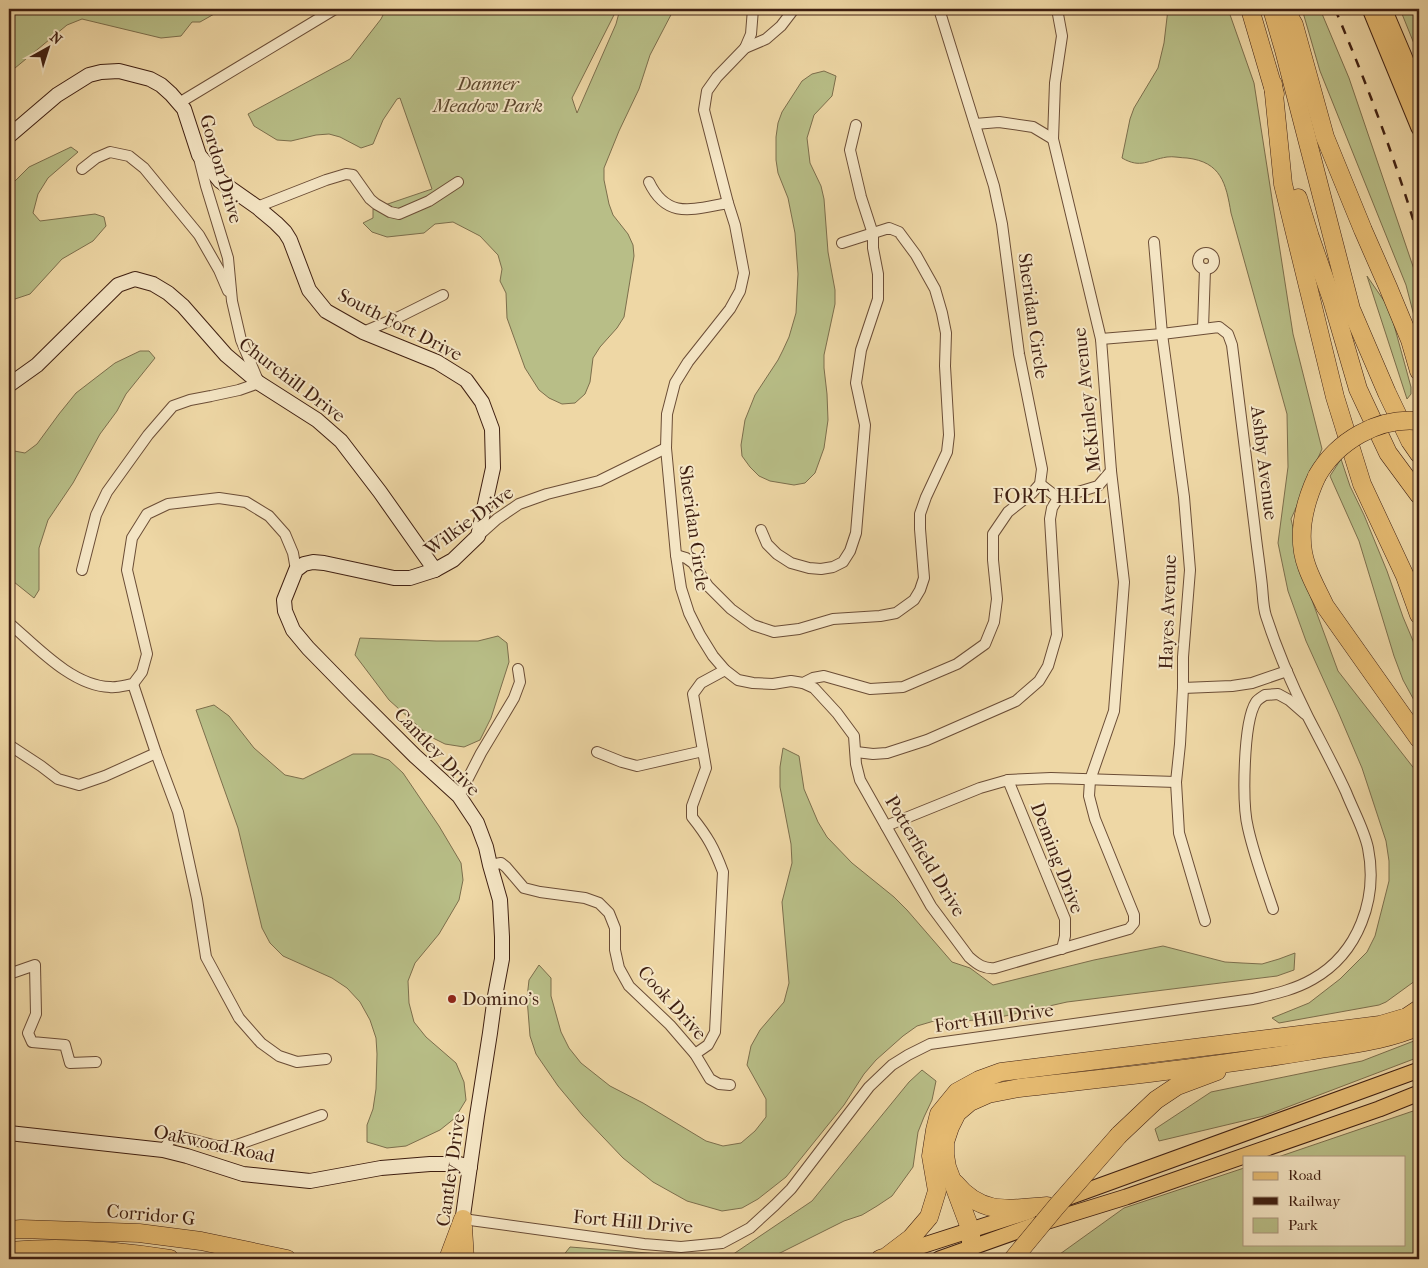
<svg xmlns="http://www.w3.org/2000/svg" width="1428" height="1268" font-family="'IM FELL French Canon',serif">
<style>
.green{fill:#b8be87;stroke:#7c6e4c}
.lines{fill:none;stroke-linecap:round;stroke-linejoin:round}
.street-casing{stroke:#6b4d36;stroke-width:12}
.secondary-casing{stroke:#3f1f11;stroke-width:16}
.primary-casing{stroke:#3f1f11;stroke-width:17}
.highway-casing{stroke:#3f1f11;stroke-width:19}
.street{stroke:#f4e5c4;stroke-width:10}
.secondary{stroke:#f4e5c4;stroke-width:14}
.primary{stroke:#e7bc72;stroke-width:15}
.highway{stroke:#e7bc72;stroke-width:18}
.rail{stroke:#3f1f11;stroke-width:2.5;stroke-dasharray:9 9;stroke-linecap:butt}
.highway-bridge-casing{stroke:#3f1f11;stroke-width:19;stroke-linecap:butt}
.highway-bridge{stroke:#e7bc72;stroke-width:18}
.poi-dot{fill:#8f2418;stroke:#f4e5c4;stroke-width:2}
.labels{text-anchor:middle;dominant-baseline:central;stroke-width:4;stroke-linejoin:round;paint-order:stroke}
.park-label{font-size:19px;font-style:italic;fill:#5d472e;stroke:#f4e5c4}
.street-label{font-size:19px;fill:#3f1f11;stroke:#f4e5c4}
.poi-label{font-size:19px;fill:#3f1f11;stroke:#f4e5c4;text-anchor:start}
.neighbourhood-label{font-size:20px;letter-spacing:1px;fill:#3f1f11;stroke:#f4e5c4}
</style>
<rect width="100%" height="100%" fill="#eed7a5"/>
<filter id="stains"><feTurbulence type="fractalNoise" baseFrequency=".004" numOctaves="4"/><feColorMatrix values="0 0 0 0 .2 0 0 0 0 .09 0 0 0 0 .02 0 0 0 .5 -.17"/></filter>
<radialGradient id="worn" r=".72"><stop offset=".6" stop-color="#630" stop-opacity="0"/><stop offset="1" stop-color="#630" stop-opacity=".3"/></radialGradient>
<g class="green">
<path d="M9,9H223L200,22H192L181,36L161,38L82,19L67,25L9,73Z"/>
<path d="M386,9H617L572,98L577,113L616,24L620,9H674L650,55L639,89L619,131L604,168V180L609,204L613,215L628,234L633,245L634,256L624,317L617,328L600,347L593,358L590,382L585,394L575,403L562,404L549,398L539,390L525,368L507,318L506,293L500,281L502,269L498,255L480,236L453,222L435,224L424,233L387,237L372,232L363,223L373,218V209L432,189L400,98L397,99L383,120L373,144L361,148L340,137L329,134L316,135L291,141L277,140L254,126L248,114L350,59L381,19Z"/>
<path d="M1168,9H1228L1254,83L1293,334L1322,449L1291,519L1306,584L1338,671L1416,771L1419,778V978L1386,1002L1379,1005L1279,1023L1272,1018L1309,1003L1340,979L1367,952L1375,936L1389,881V861L1386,841L1362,768L1339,714L1306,641L1288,591L1278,543L1288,467L1287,414L1231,213C1226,183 1221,162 1187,158C1181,158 1173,156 1167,157C1148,160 1141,169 1122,158L1130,119L1134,108L1158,68L1164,43Z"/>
<path d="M1302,9H1320L1349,78L1419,284V335L1406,285L1320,71Z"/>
<path d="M1400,9H1419V56Z"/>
<path d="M824,71L836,76L832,96L814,115L807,138L810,163L821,186L824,199L828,252L835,290V304L824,355V368L827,394L828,420L824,448L815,473L805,483L794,485L770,481L759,476L750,467L742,456L741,445L745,420L755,395L778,360L783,350L789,337L796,313L798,274L795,233L788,198L778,173L776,160V137L778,123L782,112L802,81L812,74Z"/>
<path d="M71,147L78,152L48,178L38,194L33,213L40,221L95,214L104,217L106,226L93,241L62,259L30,294L9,301V187L29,167Z"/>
<path d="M1367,276L1389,308L1391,314L1411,387V394L1407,399Z"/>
<path d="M140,351H149L155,358L126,394L117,411L100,434L73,483L48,520L39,548V590L34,598L9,578V450L25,453L37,444L59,414L76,393L115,363Z"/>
<path d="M1341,459L1350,486L1364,515L1387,571L1403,617L1419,655V700L1415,702L1403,680L1394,656L1359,541L1330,476Z"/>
<path d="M498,636L507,643L509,662L491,718L480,740L464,747L445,744L429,736L389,700L355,655L360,638L436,641H478Z"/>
<path d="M214,705L229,716L254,748L285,775L303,779L353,754H372L389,760L403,773L439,826L461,863L463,880L459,900L439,934L415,963L408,981L409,1003L414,1022L426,1037L456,1063L464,1082L466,1100L455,1118L440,1130L406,1146L387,1148L367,1142V1125L373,1109L376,1089L377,1054L376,1038L370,1020L360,1002L347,988L332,978L283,956L270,943L262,928L238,828L196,710Z"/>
<path d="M783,748L799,756L804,789L818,822L827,837L852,863L894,897L907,910L952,962L970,968L993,985L1094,960L1163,946L1225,962L1242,963L1262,964L1279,959L1295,953L1294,970L1277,976L1067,1002L996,1018L954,1022L934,1021L917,1026L903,1036L876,1060L864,1074L844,1105L786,1177L758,1199L742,1208L722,1211L687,1201L653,1182L623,1158L583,1116L558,1086L536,1054L530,1036L527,998L529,980L539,965L551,978V996L561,1032L569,1048L581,1063L610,1086L643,1103L706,1141L723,1146L741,1143L755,1131L766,1117V1099L747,1065L751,1046L760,1030L784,1002L789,983L782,902L792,863L791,844L780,787V767Z"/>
<path d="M1419,1039V1057L1264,1116L1159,1141L1155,1129L1211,1092L1362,1061Z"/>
<path d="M922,1070L936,1081L932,1100L924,1117L918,1132L913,1167L892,1196L877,1206L862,1215L844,1221L768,1259H580L562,1257L570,1247L726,1259L812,1201L909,1082Z"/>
<path d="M1419,1109V1259H1053L1124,1208L1244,1168V1244H1404V1157H1278Z"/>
</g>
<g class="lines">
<defs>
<g id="street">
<path d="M794,9L781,26L766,39L745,48L717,77L707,91L704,110L728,203L735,225L744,273L740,291L730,309L688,362L675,383L667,414L666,448L676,555L681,588L689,613L700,635L713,656L725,670L738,680L753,683L773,684L791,681L803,683L813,678L824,676L870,689L903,687L957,664L985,644L994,622L997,599L993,560V534L1008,512L1032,493L1040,484L1042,469L1019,354L1002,224L994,186L939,9"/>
<path d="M745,48L751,34L753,9"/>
<path d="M179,103L335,9"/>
<path d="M975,124L999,122L1033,127L1053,139"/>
<path d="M82,169L96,158L110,152L129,156L144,168L199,235L219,270L228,291"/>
<path d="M649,182C667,220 693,209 728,203"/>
<path d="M257,207L326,180L346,174L353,175L370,199L376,204L390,212L399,214L429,201L458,182"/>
<path d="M1154,242L1162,334L1184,497L1190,570L1183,657V688L1180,744L1176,782L1179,833L1205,921"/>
<circle cx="1206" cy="261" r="8"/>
<path d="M1203,328L1205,269"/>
<path d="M363,332L401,316L443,295"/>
<path d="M1040,484L1058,498"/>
<path d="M761,530L767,544L777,554L791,563L809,568L821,569L833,567L843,562L850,551L856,533L865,425L856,383L861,350L878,299V274L873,248V234L861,197L850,150L856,125"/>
<path d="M478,536L497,519L519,504L547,494L599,481L666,448"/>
<path d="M676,555L686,558L693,563L708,586L731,609L753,625L774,632L799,629L833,619L880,616L896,613L914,600L920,590L924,578L920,529V514L926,497L947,452L949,435L945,366L946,333L942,313L935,289L916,255L899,232L889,228L842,243"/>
<path d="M82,570L96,515L107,492L148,435L173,406L190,400L211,396L239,390L259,383L241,340L232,301L228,258L206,186L199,158"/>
<path d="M9,623C36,646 72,686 110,687C117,688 126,685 133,684L142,672L147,654L127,570L132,538L147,514L168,504L219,498L246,502L269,516L285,534L293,553L296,570"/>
<path d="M803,683L814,688L837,713L854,736L856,764L860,780L931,906L969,957C978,965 984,969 995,968L1129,929L1134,923V915L1095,819L1089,796L1090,780L1114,711L1124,582L1111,471L1101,339L1053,139L1055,83L1062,36L1057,9"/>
<path d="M133,684L156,753L178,812L197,899L206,957L239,1018L261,1043L279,1056L297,1062L326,1059"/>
<path d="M1183,688L1232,686L1252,683L1287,671"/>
<path d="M9,745L41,766L58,779L79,785L105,776L156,753"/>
<path d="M597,752L622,762L637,766L703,751"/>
<path d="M856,752L873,754L887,753L927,740L1016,701L1039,681L1048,666L1057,635L1050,519L1052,508L1058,498L1098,486L1111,471"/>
<path d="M1008,780L1065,919V936L1062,949"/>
<path d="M459,796L481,753L514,698L520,682L518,669"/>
<path d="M886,826L980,788L1008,780L1051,778L1176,782"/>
<path d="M490,865L501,863L506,867L524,888L540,892L585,898L599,903L609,913L615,928V950L619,968L629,986L670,1025L695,1054L710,1079L719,1084L730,1085"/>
<path d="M1273,909C1264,882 1254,855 1248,828C1242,804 1243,722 1256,702C1258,699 1262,697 1265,695L1278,694L1289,700L1305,714"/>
<path d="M9,974L35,965L36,1014L28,1033L32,1042L65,1045L70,1063L96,1062"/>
<path d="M695,1054L708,1045L715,1032L723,872C714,848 708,837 692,817V806L706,768L693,694L701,683L725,670"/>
<path d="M163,1150L171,1139L182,1137L217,1146H234L322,1115"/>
<path d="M463,1219L644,1244L681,1247L722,1243L750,1228L775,1205L791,1189L869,1087L892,1065L908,1055L930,1044L1253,999C1274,994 1294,990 1313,979C1359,953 1378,898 1368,848C1364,829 1353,810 1346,792C1334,766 1321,742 1308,717C1292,685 1277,650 1266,616C1263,607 1263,596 1262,586C1260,567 1257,548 1255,530C1247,468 1240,407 1232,345L1228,334L1219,327L1162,334L1101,339"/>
</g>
<g id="secondary">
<path d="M9,136L57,95L89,75L101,72L119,71L150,79L161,85L171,94L184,109L199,155L220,181L257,207L276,223L285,232L290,240L309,290L326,311L363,332L437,362L466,380L482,402L492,429L493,468L478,536L453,560L435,570L410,578H394L324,563L313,562L304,564L296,570L284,600L285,611L293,630L308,648L353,694L415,756L459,796L477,823L486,847L490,865L500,900L502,937V959L495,996L490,1033L477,1116L461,1230"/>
<path d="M9,385L37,365L118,285L135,279L153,284L168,293L183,306L226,355L259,383L317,420L341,441L380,492L435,570"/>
<path d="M9,1133L163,1150L187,1156L243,1174L310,1181L381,1168L430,1164H459L470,1167"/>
</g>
<g id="primary">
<path d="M1370,9L1419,128"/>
<path d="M1384,9L1404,56L1419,94"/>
<path d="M1061,1200L1419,1070"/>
<path d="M890,1256L1030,1211"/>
<path d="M939,1259L1029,1227L1126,1197L1379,1109L1419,1093"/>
</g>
<g id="highway">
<path d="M1250,9L1275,94"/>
<path d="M1272,9L1284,50L1351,309L1387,393L1410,441L1419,454"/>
<path d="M1285,9L1294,25L1325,137L1363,230L1388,287L1410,340L1419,371"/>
<path d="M1273,84L1283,184L1335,397L1362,484L1405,576L1419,615"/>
<path d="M1298,198L1310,237L1332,300L1358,389L1388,453L1419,495"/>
<path d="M1317,476C1304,504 1296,537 1307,567C1312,581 1319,593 1325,606L1419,739"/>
<path d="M1119,1135L1156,1100L1177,1086L1217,1071"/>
<path d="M955,1183C982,1216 1010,1209 1047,1206"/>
<path d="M463,1227L465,1259"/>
<path d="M9,1230L21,1229L139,1233L201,1241L287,1259"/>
<path d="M971,1248V1231L947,1167L945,1155V1142L950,1127L957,1113L970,1102L988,1094L1019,1088C1115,1077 1212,1067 1308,1051C1343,1045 1388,1041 1419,1026"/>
<path d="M9,1251C64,1246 115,1250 170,1259"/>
<path d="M448,1259L463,1219"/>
<path d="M880,1259L886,1257L911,1238L929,1217L937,1191L931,1156L935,1130L939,1114L957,1092L979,1080L1001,1072L1380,1025L1407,1017L1419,1009"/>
</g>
</defs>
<use href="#street" class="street-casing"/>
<use href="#secondary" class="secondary-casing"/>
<use href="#primary" class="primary-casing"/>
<use href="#highway" class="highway-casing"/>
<use href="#street" class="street"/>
<use href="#secondary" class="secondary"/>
<use href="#primary" class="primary"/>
<use href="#highway" class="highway"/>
<path class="rail" d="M1335,9C1367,84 1396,161 1419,239"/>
<defs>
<g id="highway-bridge">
<path d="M1317,476C1337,441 1378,417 1419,421"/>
<path d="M1013,1259L1056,1207L1119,1135"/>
</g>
</defs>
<use href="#highway-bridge" class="highway-bridge-casing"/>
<use href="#highway-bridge" class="highway-bridge"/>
</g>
<circle class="poi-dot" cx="452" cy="999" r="5"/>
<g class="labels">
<g class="park-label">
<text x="488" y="84">Danner<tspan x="488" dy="22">Meadow Park</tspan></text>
</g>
<g class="street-label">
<text transform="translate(221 169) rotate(74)">Gordon Drive</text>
<text transform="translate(1033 316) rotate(82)">Sheridan Circle</text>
<text transform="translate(400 325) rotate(27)">South Fort Drive</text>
<text transform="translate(292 380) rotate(37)">Churchill Drive</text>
<text transform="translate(1087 400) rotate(-96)">McKinley Avenue</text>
<text transform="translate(1264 463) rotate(83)">Ashby Avenue</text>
<text transform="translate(469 521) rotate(-36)">Wilkie Drive</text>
<text transform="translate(694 528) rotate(82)">Sheridan Circle</text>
<text transform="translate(1168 612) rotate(-88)">Hayes Avenue</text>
<text transform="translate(437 752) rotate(46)">Cantley Drive</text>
<text transform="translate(925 856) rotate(59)">Potterfield Drive</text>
<text transform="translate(1057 858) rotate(69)">Deming Drive</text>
<text transform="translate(672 1003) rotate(48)">Cook Drive</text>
<text transform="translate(994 1018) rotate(-8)">Fort Hill Drive</text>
<text transform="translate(214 1144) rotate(12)">Oakwood Road</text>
<text transform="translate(451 1170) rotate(-82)">Cantley Drive</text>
<text transform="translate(151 1215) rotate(5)">Corridor G</text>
<text transform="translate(633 1222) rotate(5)">Fort Hill Drive</text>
</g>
<g class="poi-label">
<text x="462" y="999">Domino's</text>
</g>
<g class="neighbourhood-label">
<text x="1050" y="496">FORT HILL</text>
</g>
</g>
<rect width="1428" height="1268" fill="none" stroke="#eed7a5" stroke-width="30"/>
<rect x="10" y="10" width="1408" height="1248" fill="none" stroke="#3f1f11" stroke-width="2.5"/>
<rect x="15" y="15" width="1398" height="1238" fill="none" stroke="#3f1f11"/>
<rect x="1243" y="1156" width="162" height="90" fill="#f4e5c4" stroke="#ac967c"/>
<rect x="1253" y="1172" width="25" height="8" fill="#e7bc72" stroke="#ac967c"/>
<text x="1288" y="1180" font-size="15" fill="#3f1f11">Road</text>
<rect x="1253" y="1197" width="25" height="8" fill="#3f1f11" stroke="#ac967c"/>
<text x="1288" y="1206" font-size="15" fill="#3f1f11">Railway</text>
<rect x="1253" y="1218" width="25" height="15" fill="#b8be87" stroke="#ac967c"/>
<text x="1288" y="1230" font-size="15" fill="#3f1f11">Park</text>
<g transform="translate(48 48) rotate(39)" stroke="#f4e5c4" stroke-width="4" paint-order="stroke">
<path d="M0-4L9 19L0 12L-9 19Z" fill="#3f1f11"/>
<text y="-8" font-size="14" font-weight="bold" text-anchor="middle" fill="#3f1f11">N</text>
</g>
<rect width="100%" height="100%" filter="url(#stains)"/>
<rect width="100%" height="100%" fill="url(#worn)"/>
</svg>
